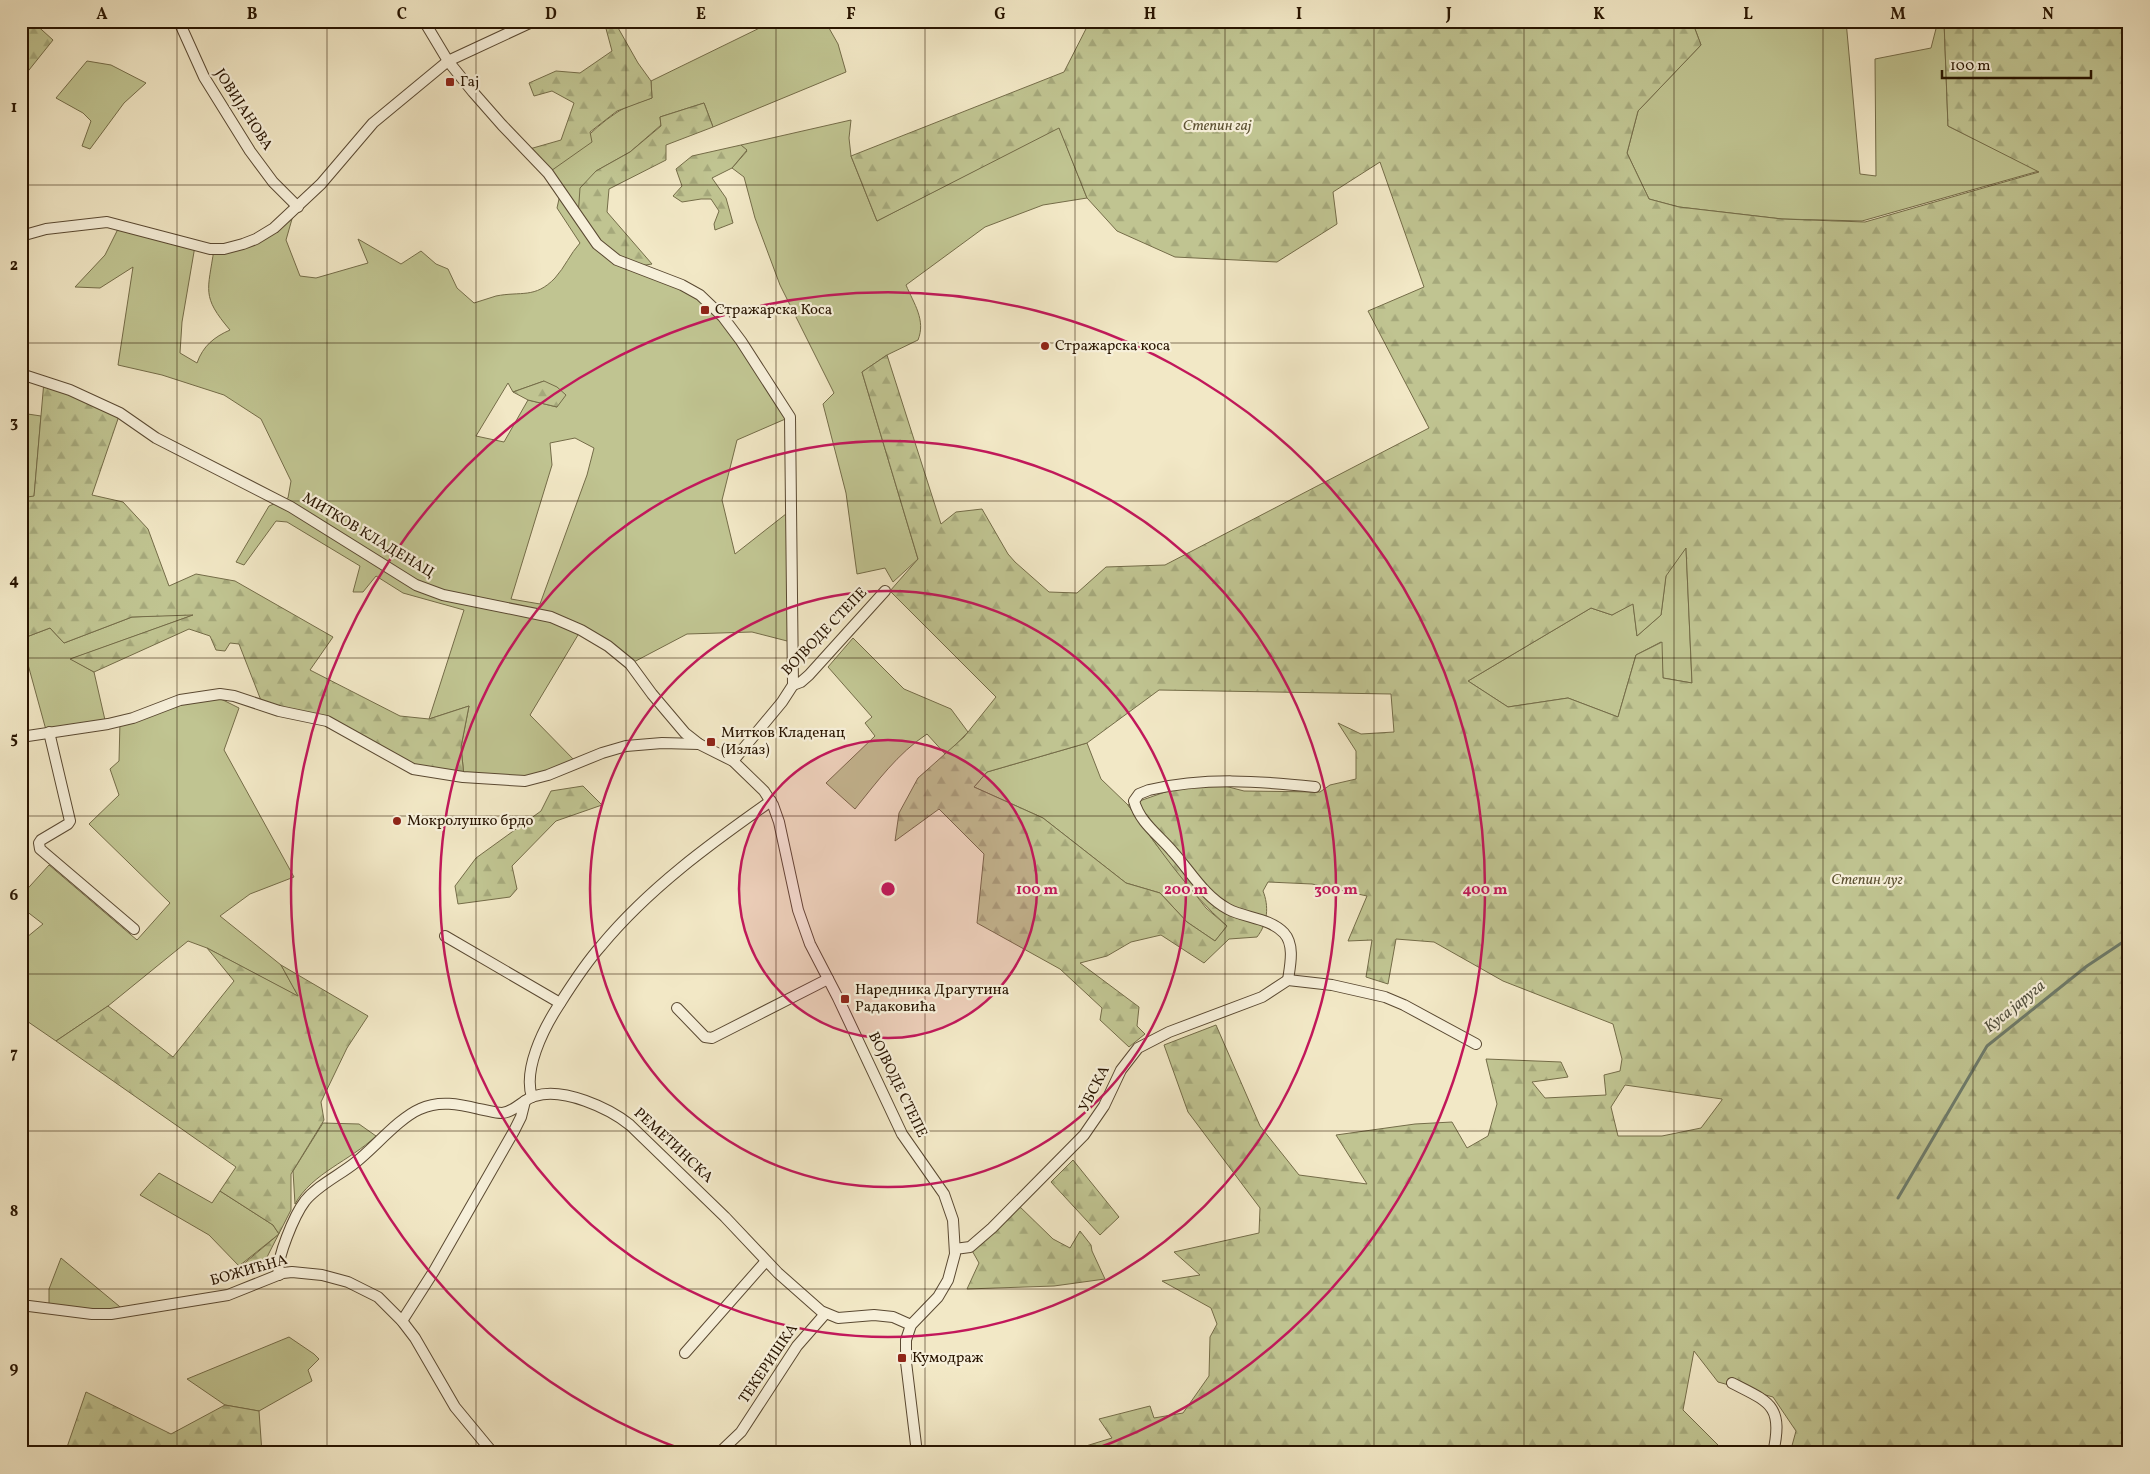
<svg xmlns="http://www.w3.org/2000/svg" width="2150" height="1474" font-family="Vollkorn,serif">
<style>
.grass{fill:#c0c491;stroke:#746c48;fill-rule:evenodd}
.forest{fill:url(#forest-firs);stroke:#746c48;fill-rule:evenodd}
.lines{fill:none;stroke-linecap:round;stroke-linejoin:round}
.stream{stroke:#6e7b6a;stroke-width:3}
.minor-casing{stroke:#5a4932;stroke-width:12}
.minor{stroke:#f7f0da;stroke-width:10}
.grid{fill:none;stroke:#281400;stroke-width:1;stroke-opacity:0.55}
.ring{fill:none;stroke:#c2185b;stroke-width:2.5}
.poi-dot{fill:#8f2418;stroke:#f7f0da;stroke-width:2}
.labels{text-anchor:middle;dominant-baseline:central;stroke-width:4.5;stroke-linejoin:round;paint-order:stroke}
.poi-label{font-size:15px;fill:#281400;stroke:#f7f0da;text-anchor:start}
.street-label{font-size:15px;fill:#281400;stroke:#f7f0da}
.park-label{font-size:15px;font-style:italic;fill:#5d5233;stroke:#f7f0da}
.water-label{font-size:16px;font-style:italic;fill:#51503e;stroke:#f7f0da}
.centre{fill:#c2185b;stroke:#f7f0da;stroke-width:2.5}
.ring-label{font-size:15px;text-anchor:middle;font-weight:bold;fill:#c2185b;stroke:#f7f0da;stroke-width:4.5;stroke-linejoin:round;paint-order:stroke}
.neatline{fill:none;stroke:#281400;stroke-width:2}
.grid-label{font-size:16px;text-anchor:middle;font-weight:bold;fill:#281400}
</style>
<defs>
<pattern id="forest-firs" width="22" height="20" patternUnits="userSpaceOnUse" patternTransform="scale(1.25)"><rect width="22" height="20" fill="#c0c491"/><path d="M5 1l3.5 6h-7zM16 11l3.5 6h-7z" fill="#a5a87b"/></pattern>
</defs>
<rect width="100%" height="100%" fill="#f2e8c6"/>
<filter id="stains"><feTurbulence type="fractalNoise" baseFrequency=".004" numOctaves="4"/><feColorMatrix values="0 0 0 0 .2 0 0 0 0 .09 0 0 0 0 .02 0 0 0 .5 -.17"/></filter>
<radialGradient id="worn" r=".72"><stop offset=".6" stop-color="#630" stop-opacity="0"/><stop offset="1" stop-color="#630" stop-opacity=".3"/></radialGradient>
<g class="grass">
<path d="M774,21H825L838,44L846,72L713,127L704,103L660,117L661,125L630,152L596,171L597,244L682,285L713,307L790,417L737,440L722,500L735,554L791,510V642L752,632L687,634L630,664L581,630L530,715L577,763L528,778L464,776L461,747L469,706L429,719L464,610L403,593L376,576L363,592H353L360,566L287,522L276,521L244,565L236,562L269,506L288,498L291,481L261,419L224,395L162,375L118,365L133,267L100,288L75,287L105,255L120,225L195,246L182,322L180,353L197,363C203,346 214,337 230,330C201,296 208,291 214,249L256,239L311,193L292,219L286,240L300,276L316,278L368,263L358,239L401,264L421,251L436,264L448,269L457,288L474,303C481,301 489,298 496,296C521,291 535,299 555,278C565,267 570,254 580,243L557,208L561,190L548,173C572,154 590,130 616,113C626,106 640,102 652,98L651,81ZM544,381L557,407L528,400L504,442L476,436L508,383L513,392ZM575,438L594,448L587,475L540,604L511,599L552,465L550,443Z"/>
<path d="M1692,21H1846L1860,174L1876,176L1875,59L1931,48L1938,21H1944L1948,126L2039,171L1862,221L1782,219L1679,207L1649,199L1627,153L1638,111L1701,45Z"/>
<path d="M87,61L111,65L146,83L124,103L90,149L82,146L91,121L83,113L56,98Z"/>
<path d="M851,120L849,138L851,156L877,221L1059,127L1087,198L1043,205L985,227L906,285C914,304 926,320 918,340L887,355L862,372L918,559L893,582L885,568L857,574L846,493L823,404L834,393L780,285L755,218L744,177L732,168L747,151L741,145Z"/>
<path d="M21,413L41,416L34,497L21,498Z"/>
<path d="M1686,547L1692,683L1663,678L1661,642L1636,655L1618,717L1568,698L1508,707L1468,681L1591,608L1612,615L1633,603L1637,636L1661,615L1666,575Z"/>
<path d="M196,614L71,659L94,672L105,720L46,730L21,639L50,628L64,643L132,617Z"/>
<path d="M853,638L904,689L951,709L968,732L946,755L927,734C898,753 876,783 855,809L826,783L875,736L865,723L872,717L828,667Z"/>
<path d="M219,698L239,708L224,750L294,877L250,894L220,916L281,965L299,997L207,948L188,941L108,1006L56,1041L21,1017V942L43,924L21,907V896L49,865L137,940L170,903L89,824L119,795L110,769L119,761L120,721L192,702Z"/>
<path d="M1087,743L1101,779L1128,805L1155,843L1206,908L1227,926L1215,941L1187,922L1160,893L1126,883L1043,818L974,787L987,772Z"/>
<path d="M323,1123L359,1124L376,1136C350,1161 312,1173 295,1204L293,1171Z"/>
<path d="M159,1173L212,1203L220,1191L273,1225L279,1234L239,1266L209,1235L140,1195Z"/>
<path d="M61,1258L125,1311L49,1309V1289Z"/>
<path d="M289,1337L314,1354L319,1359L308,1370L312,1381L259,1411L225,1405L187,1379Z"/>
</g>
<g class="forest">
<path d="M21,21H32L53,40L21,80Z"/>
<path d="M1090,21H1692L1701,45L1638,111L1627,153L1649,199L1679,207L1782,219L1865,222L2039,172L1948,126L1944,21H2129V1453H1790L1796,1431L1773,1397L1718,1382L1694,1351L1683,1410L1718,1445L1706,1453H1063L1112,1438L1099,1419L1150,1406L1154,1418L1183,1413L1209,1376L1210,1337L1217,1324L1211,1308L1162,1281L1200,1275L1174,1252L1259,1233L1260,1208L1188,1112L1164,1045L1216,1025L1260,1126L1299,1175L1367,1184L1336,1135L1415,1124L1452,1122L1467,1148L1488,1136L1497,1104L1486,1059L1561,1062L1568,1077L1532,1082L1545,1098L1606,1095L1604,1075L1620,1071L1622,1059L1613,1024L1503,981L1434,942L1396,939L1388,984L1366,977L1372,940L1348,941L1367,896L1312,884L1268,882L1263,891C1269,906 1268,923 1257,937L1229,939L1204,963L1161,935L1131,942L1107,956L1080,963L1139,1007L1137,1026L1145,1034L1129,1047L1100,1020L1102,1008L1060,969L977,923L984,854L939,809L895,841L899,813L918,778L964,737L996,697L890,591L918,559L862,372L887,355L941,524L956,512L982,509L1008,554L1015,562L1049,592L1077,593L1106,567L1165,565L1429,428L1368,311L1424,287L1380,162L1333,192L1337,224L1277,262L1175,257L1117,231L1087,198L1059,128L877,221L851,156L1064,72ZM1686,548L1692,683L1663,678L1662,642L1636,655L1618,717L1568,698L1508,707L1468,681L1591,608L1612,615L1633,604L1637,636L1661,615L1666,576ZM1159,690L1391,694L1394,732L1361,734L1338,723L1356,751V779L1330,785L1320,792L1244,791L1217,784L1168,791L1128,805C1158,847 1188,892 1227,926L1215,941L1187,922L1160,893L1126,883L1043,818L974,787L987,772L1087,743ZM1625,1085L1722,1099V1100L1701,1128L1662,1136H1618L1611,1107Z"/>
<path d="M605,25L617,26L638,63L651,81L652,98L617,111L590,132L592,142L548,173L526,150L561,140L574,103L552,91L534,96L529,83L556,71L580,73L612,51Z"/>
<path d="M704,103L713,127L666,145V160L609,189L607,212L652,264L633,267L617,260L578,217L580,188L596,171L630,152L661,126L660,117Z"/>
<path d="M741,145L747,150L732,168L712,178L726,198L733,223L715,230L714,224L719,211L711,199H701L682,202L673,196L682,186L676,169L692,156Z"/>
<path d="M44,381L120,413L92,495L123,502L148,529L169,586L196,574L235,581L333,637L310,670L400,716L429,719L469,706L461,747L464,776L414,773L346,732L262,703L239,644L230,643L225,651L216,650L210,636L189,629L94,672L70,659L193,615L132,617L64,643L50,628L21,639V498L34,496Z"/>
<path d="M544,381L557,387L566,395L557,407L528,400L513,392Z"/>
<path d="M583,786L602,805L556,821L512,866L517,889L510,897L458,904L455,886L476,858L541,811L551,791Z"/>
<path d="M207,948L298,996L281,965L368,1016L347,1048L321,1102L324,1120L291,1174V1210L265,1261L252,1264L228,1277L279,1234L273,1225L220,1191L236,1167L56,1041L108,1006L173,1057L234,981Z"/>
<path d="M1073,1160L1119,1217L1100,1235L1051,1182Z"/>
<path d="M1016,1203L1053,1239L1070,1248L1080,1231L1091,1245L1092,1251L1105,1279L1054,1286L967,1289L979,1263L970,1247Z"/>
<path d="M86,1392L171,1434L225,1405L259,1411L262,1453H65Z"/>
</g>
<g class="lines">
<path class="stream" d="M1898,1198L1987,1046L2087,966L2129,938"/>
<defs>
<g id="minor">
<path d="M176,21L181,26L204,77L250,151L273,182L298,207"/>
<path d="M424,21L448,61L473,92L502,125L548,173L597,244L617,260L682,285L700,295L723,317L741,341L790,417L793,685L782,702L733,761"/>
<path d="M21,236L46,229L107,222L210,249H224L243,244L256,239L274,228L321,184L373,123L448,61L534,21"/>
<path d="M21,374L70,390L120,413L156,438L291,507L416,585L443,595L551,617L581,630L608,646L630,664L652,694L685,733L699,744L733,761L764,791L773,805L779,822L798,910L810,944L838,998L902,1134L944,1194L953,1220L955,1254L948,1280L938,1297L911,1325L906,1340V1362L917,1453"/>
<path d="M793,685L801,682L809,675L885,591"/>
<path d="M49,732L70,821L68,824L41,840L39,843L40,849L134,929"/>
<path d="M21,737L108,724L133,718L180,700L220,694L234,696L279,711L327,721L413,769L463,777L525,781L548,775L602,753L626,746L662,743L699,744"/>
<path d="M445,936L560,1003"/>
<path d="M1288,980C1290,966 1295,945 1284,933C1270,918 1245,918 1228,909C1204,896 1191,872 1173,852C1159,835 1140,823 1134,801L1139,794L1149,790C1205,777 1259,781 1315,787"/>
<path d="M677,1008L705,1037L712,1038L828,979"/>
<path d="M532,1097C523,1070 543,1030 557,1008C571,986 584,965 601,946C649,888 710,844 771,801"/>
<path d="M955,1249L970,1247L992,1228L1084,1135L1104,1106L1121,1070L1138,1048L1169,1032L1262,997L1288,980L1332,985L1385,997L1404,1005L1476,1044"/>
<path d="M279,1275C275,1260 295,1214 305,1201C318,1185 340,1175 356,1162C375,1147 399,1118 420,1109C439,1100 459,1104 479,1109C487,1110 494,1113 502,1113C515,1112 523,1099 535,1096C563,1087 609,1108 630,1125L725,1217L778,1273L821,1311L838,1318L874,1315L893,1317L911,1325"/>
<path d="M21,1305L92,1314H111L228,1295L283,1273L292,1272L322,1275L348,1282L378,1297L402,1321L415,1338L455,1407L493,1453"/>
<path d="M402,1321L434,1271L514,1131L521,1117L525,1101"/>
<path d="M685,1353L766,1261"/>
<path d="M1732,1383C1769,1402 1784,1405 1773,1453"/>
<path d="M719,1453L741,1432L797,1346L825,1314"/>
</g>
</defs>
<use href="#minor" class="minor-casing"/>
<use href="#minor" class="minor"/>
</g>
<path class="grid" d="M177,21V1453M327,21V1453M476,21V1453M626,21V1453M776,21V1453M925,21V1453M1075,21V1453M1225,21V1453M1374,21V1453M1524,21V1453M1674,21V1453M1823,21V1453M1973,21V1453M21,185H2129M21,343H2129M21,501H2129M21,658H2129M21,816H2129M21,974H2129M21,1131H2129M21,1289H2129"/>
<circle cx="888" cy="889" r="149" fill="#c2185b" fill-opacity=".12"/>
<g class="ring">
<circle cx="888" cy="889" r="149"/>
<circle cx="888" cy="889" r="298"/>
<circle cx="888" cy="889" r="448"/>
<path d="M689 1452A597 597 0 1 1 1087 1452"/>
</g>
<g class="poi-dot">
<rect x="445" y="77" width="10" height="10" rx="2.5"/>
<rect x="700" y="305" width="10" height="10" rx="2.5"/>
<circle cx="1045" cy="346" r="5"/>
<rect x="706" y="737" width="10" height="10" rx="2.5"/>
<circle cx="397" cy="821" r="5"/>
<rect x="840" y="994" width="10" height="10" rx="2.5"/>
<rect x="897" y="1353" width="10" height="10" rx="2.5"/>
</g>
<g class="labels">
<g class="poi-label">
<text x="460" y="82">Гај</text>
<text x="715" y="310">Стражарска Коса</text>
<text x="1055" y="346">Стражарска коса</text>
<text x="721" y="733">Митков Кладенац<tspan x="721" dy="17">(Излаз)</tspan></text>
<text x="407" y="821">Мокролушко брдо</text>
<text x="855" y="990">Наредника Драгутина<tspan x="855" dy="17">Радаковића</tspan></text>
<text x="912" y="1358">Кумодраж</text>
</g>
<g class="street-label">
<text transform="translate(243 110) rotate(57)">ЈОВИЈАНОВА</text>
<text transform="translate(368 536) rotate(31)">МИТКОВ КЛАДЕНАЦ</text>
<text transform="translate(825 632) rotate(-46)">ВОЈВОДЕ СТЕПЕ</text>
<text transform="translate(897 1085) rotate(64)">ВОЈВОДЕ СТЕПЕ</text>
<text transform="translate(1095 1089) rotate(-63)">УБСКА</text>
<text transform="translate(673 1146) rotate(43)">РЕМЕТИНСКА</text>
<text transform="translate(249 1271) rotate(-16)">БОЖИЋНА</text>
<text transform="translate(769 1364) rotate(-56)">ТЕКЕРИШКА</text>
</g>
<g class="park-label">
<text x="1217" y="126">Степин гај</text>
<text x="1867" y="880">Степин луг</text>
</g>
<g class="water-label">
<text transform="translate(2015 1007) rotate(-39)">Куса јаруга</text>
</g>
</g>
<circle cx="888" cy="889" r="8" class="centre"/>
<g class="ring-label">
<text x="1037" y="894">100 m</text>
<text x="1186" y="894">200 m</text>
<text x="1336" y="894">300 m</text>
<text x="1485" y="894">400 m</text>
</g>
<rect width="2150" height="1474" fill="none" stroke="#f2e8c6" stroke-width="55"/>
<path d="M1942 70v8h149v-8" fill="none" stroke="#281400" stroke-width="2.5"/>
<text x="1950" y="70" font-size="15" fill="#281400" stroke="#f7f0da" stroke-width="4" paint-order="stroke">100 m</text>
<rect x="28" y="28" width="2094" height="1418" class="neatline"/>
<g class="grid-label">
<text x="102" y="19">A</text>
<text x="252" y="19">B</text>
<text x="402" y="19">C</text>
<text x="551" y="19">D</text>
<text x="701" y="19">E</text>
<text x="851" y="19">F</text>
<text x="1000" y="19">G</text>
<text x="1150" y="19">H</text>
<text x="1299" y="19">I</text>
<text x="1449" y="19">J</text>
<text x="1599" y="19">K</text>
<text x="1748" y="19">L</text>
<text x="1898" y="19">M</text>
<text x="2048" y="19">N</text>
<text x="14" y="112">1</text>
<text x="14" y="270">2</text>
<text x="14" y="427">3</text>
<text x="14" y="585">4</text>
<text x="14" y="743">5</text>
<text x="14" y="900">6</text>
<text x="14" y="1058">7</text>
<text x="14" y="1216">8</text>
<text x="14" y="1373">9</text>
</g>
<rect width="100%" height="100%" filter="url(#stains)"/>
<rect width="100%" height="100%" fill="url(#worn)"/>
</svg>
